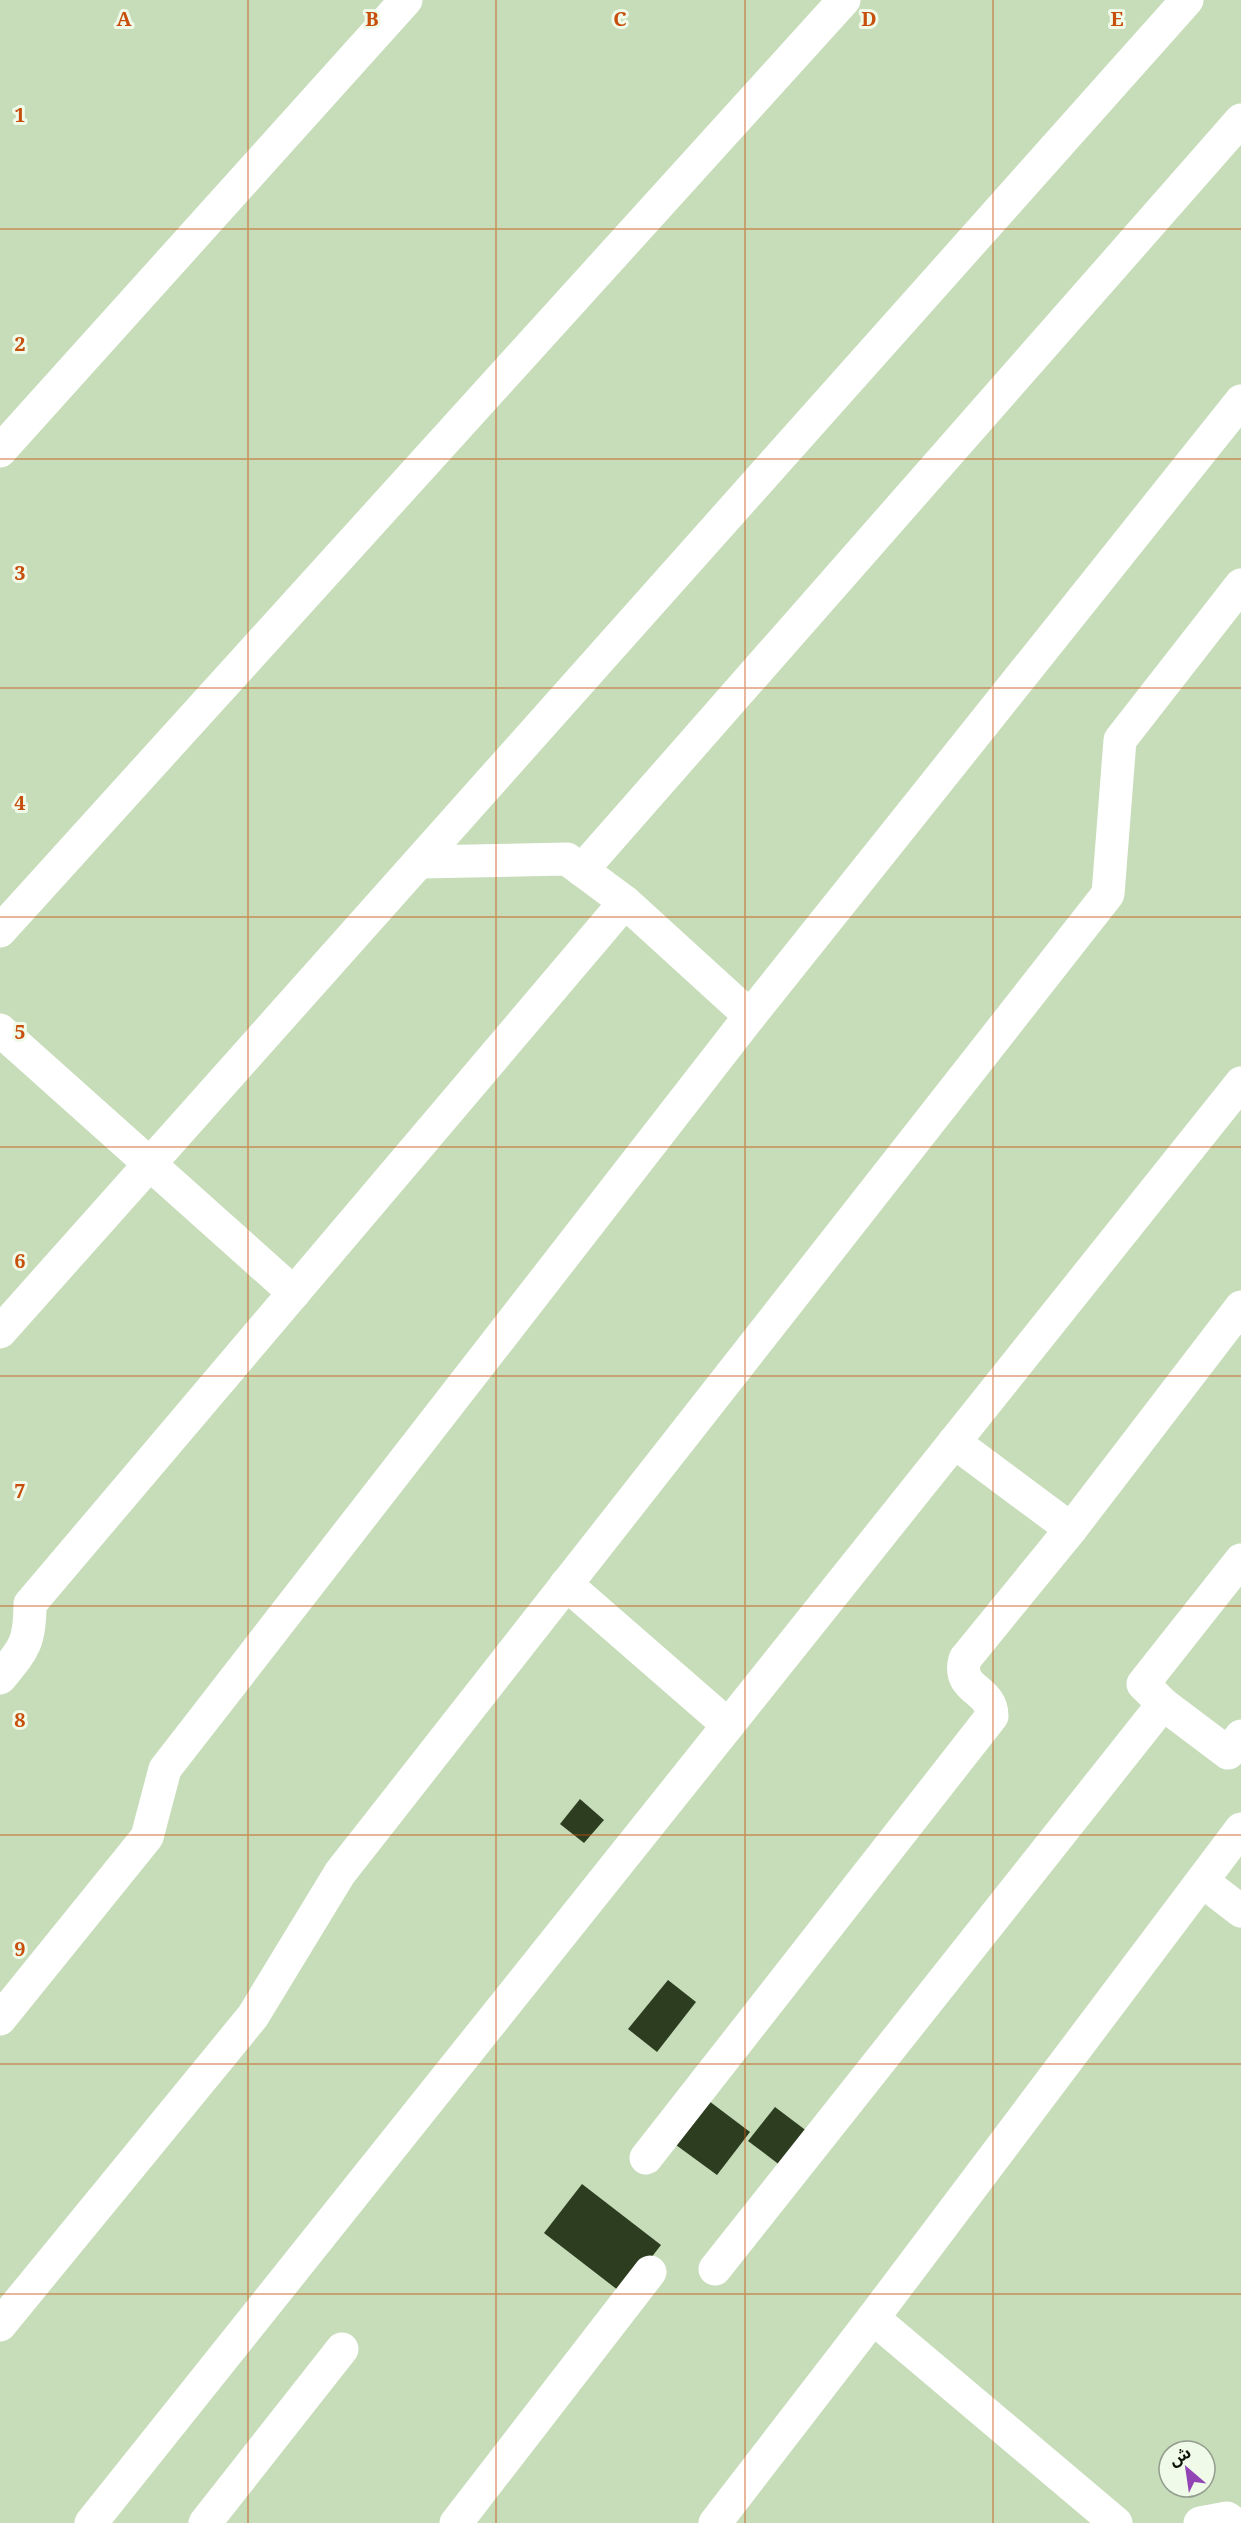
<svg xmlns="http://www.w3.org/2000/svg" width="1241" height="2523" font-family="'Noto Serif','Noto Sans Arabic',serif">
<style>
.building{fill:#2c3d20}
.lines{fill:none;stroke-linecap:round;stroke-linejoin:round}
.street{stroke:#fff;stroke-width:33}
.grid{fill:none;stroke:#c74e0b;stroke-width:1.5;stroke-opacity:0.55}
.grid-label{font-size:20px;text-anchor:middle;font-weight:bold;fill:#c74e0b;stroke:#effae8;stroke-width:6;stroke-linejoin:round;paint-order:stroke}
</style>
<rect width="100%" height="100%" fill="#c7ddba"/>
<g class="building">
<path d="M580,1799L604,1820L584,1843L560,1824Z"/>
<path d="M668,1980L696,2002L657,2052L628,2029Z"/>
<path d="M709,2101L750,2132L717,2175L676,2145Z"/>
<path d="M775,2107L816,2138L789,2172L748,2141Z"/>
<path d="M582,2184L661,2245L623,2294L544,2233Z"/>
</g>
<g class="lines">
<g class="street">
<path d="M0,451L406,0"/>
<path d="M582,870L1241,120"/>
<path d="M625,902L750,1016"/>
<path d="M0,931L844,0"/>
<path d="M0,1030L294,1293"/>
<path d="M0,1332L1187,0"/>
<path d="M954,1442L1071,1529L1241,1307"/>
<path d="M566,1584L728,1725"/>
<path d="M0,1678C24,1649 30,1643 30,1604L625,902L567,859L421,862"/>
<path d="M1163,1704L1143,1684L1241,1560"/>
<path d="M1202,1881L1241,1911"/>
<path d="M0,2019L147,1837L165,1769L750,1016L1241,401"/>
<path d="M646,2158L992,1716C992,1688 956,1691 965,1659L1071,1529"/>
<path d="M715,2269L1163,1704L1228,1753L1241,1736"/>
<path d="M873,2318L1116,2523"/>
<path d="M0,2325L253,2016L340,1873L1108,894L1120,740L1241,585"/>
<path d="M91,2523L1241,1083"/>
<path d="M205,2523L342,2349"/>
<path d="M456,2523L650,2272"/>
<path d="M715,2523L873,2318L1241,1829"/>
<path d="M1200,2523L1227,2518L1234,2523"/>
</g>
</g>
<path class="grid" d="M248,0V2523M496,0V2523M745,0V2523M993,0V2523M0,229H1241M0,459H1241M0,688H1241M0,917H1241M0,1147H1241M0,1376H1241M0,1606H1241M0,1835H1241M0,2064H1241M0,2294H1241"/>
<g class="grid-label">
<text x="124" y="26">A</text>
<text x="372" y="26">B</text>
<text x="620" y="26">C</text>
<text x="869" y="26">D</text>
<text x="1117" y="26">E</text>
<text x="20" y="122">1</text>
<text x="20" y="351">2</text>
<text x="20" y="580">3</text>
<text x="20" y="810">4</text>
<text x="20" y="1039">5</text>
<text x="20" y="1268">6</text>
<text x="20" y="1498">7</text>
<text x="20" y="1727">8</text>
<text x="20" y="1956">9</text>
</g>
<g transform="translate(1187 2469) rotate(331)"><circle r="28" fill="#effae8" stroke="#939d8e" stroke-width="1.5"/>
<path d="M0-4.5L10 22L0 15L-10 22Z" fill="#9244b5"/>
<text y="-9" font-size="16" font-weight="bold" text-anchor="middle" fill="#0a1106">ش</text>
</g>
</svg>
